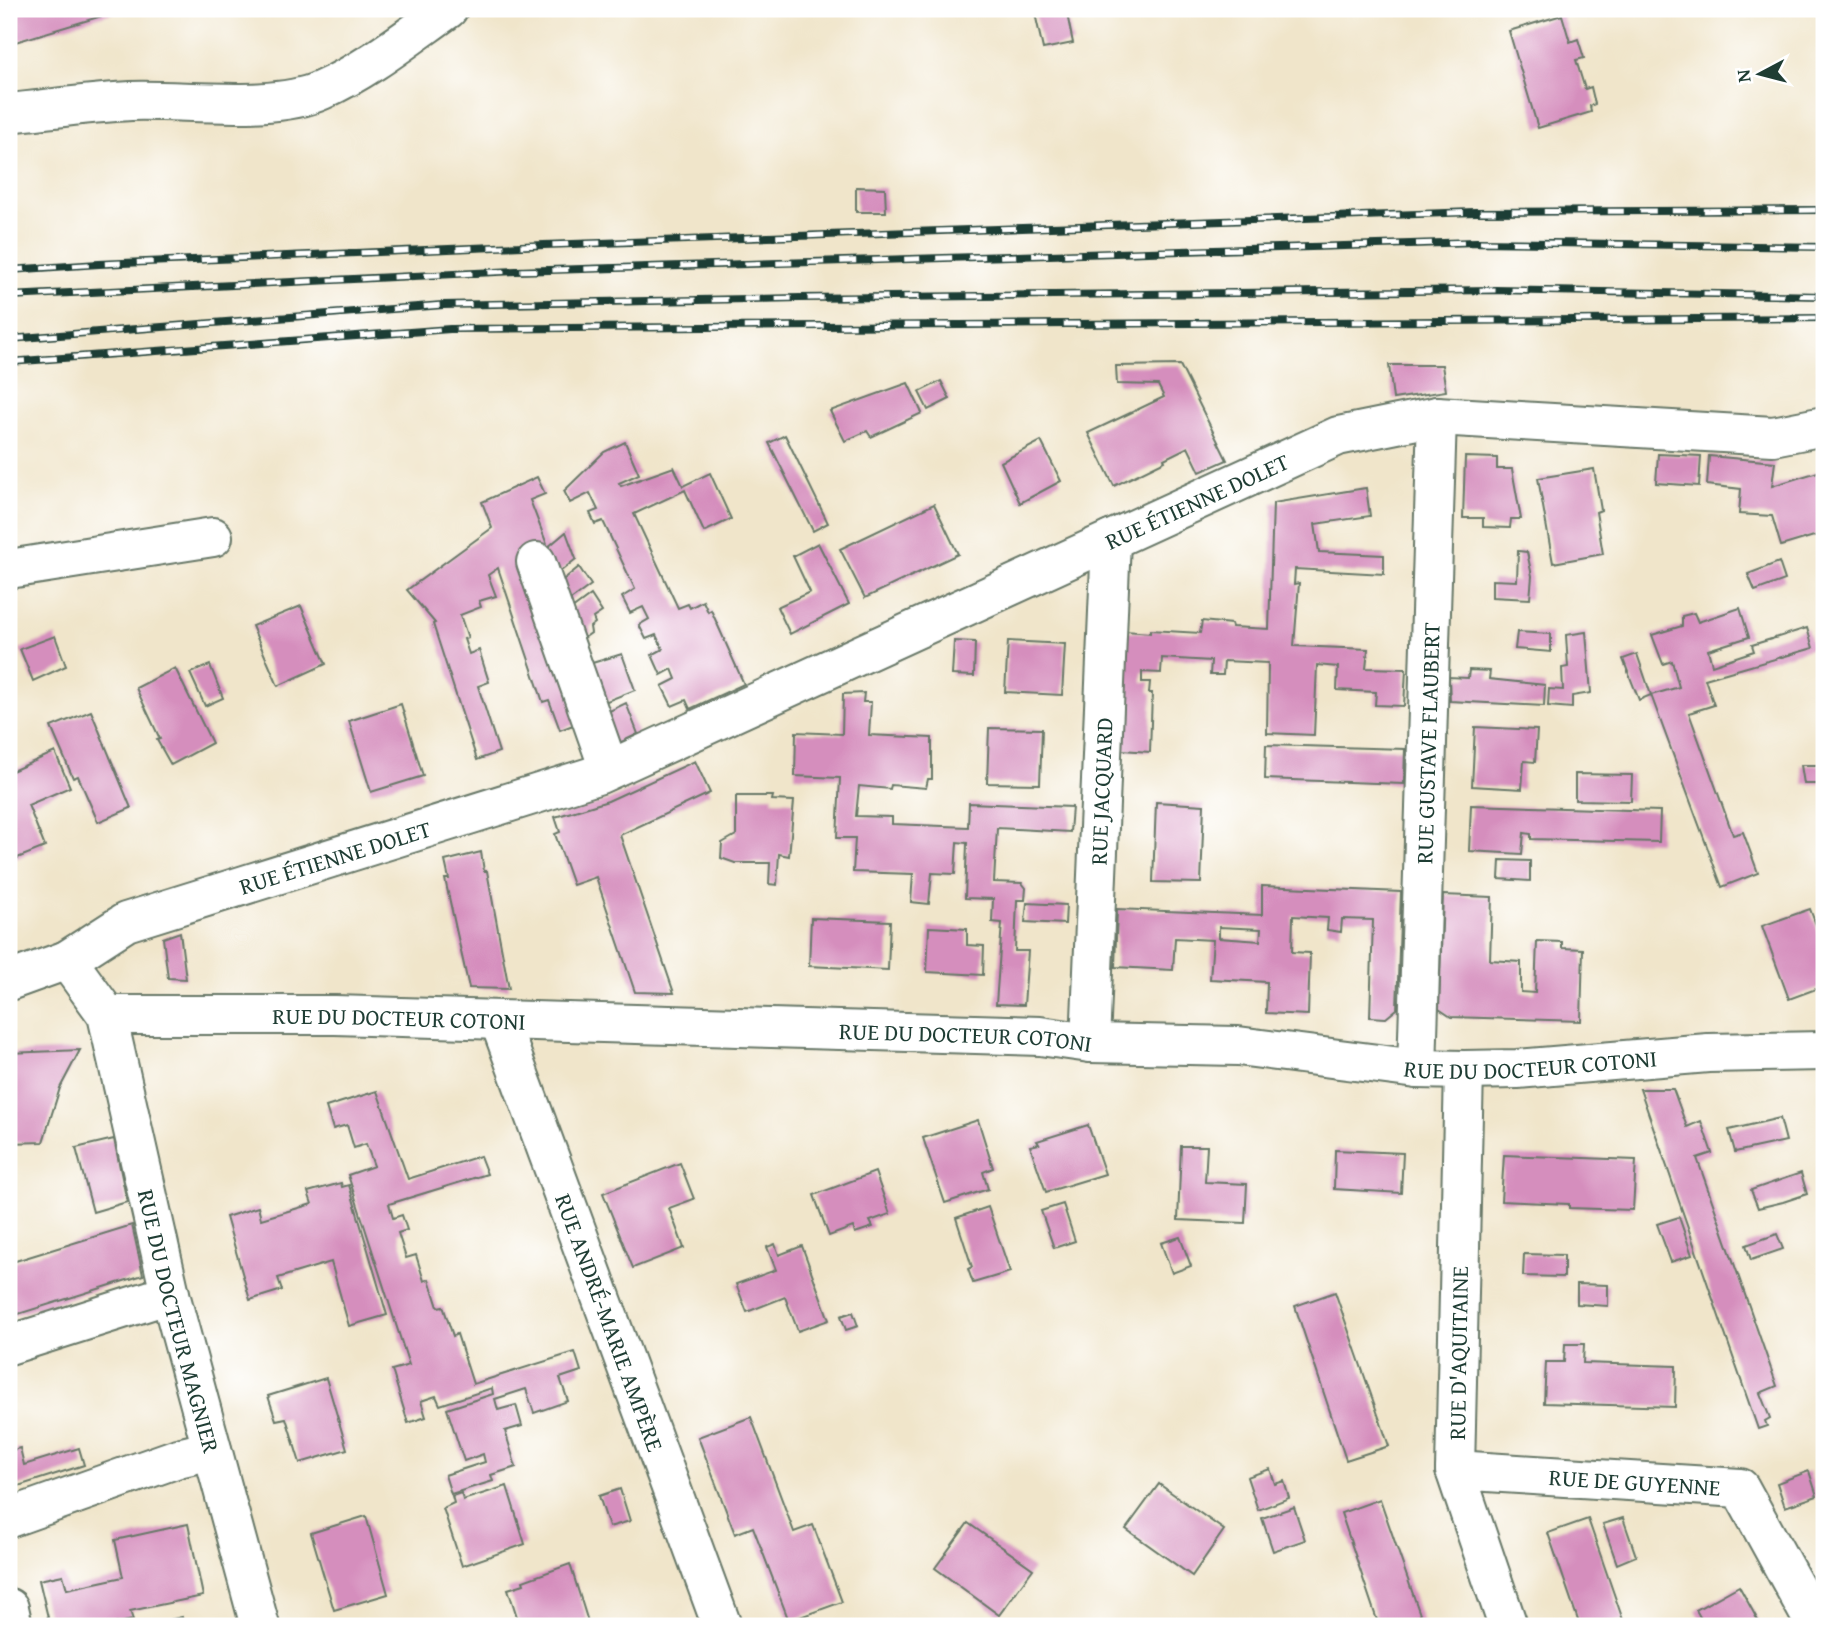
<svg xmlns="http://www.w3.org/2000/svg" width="1833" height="1635" font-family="'Gentium Book Plus',serif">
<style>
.building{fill:#d58ebd;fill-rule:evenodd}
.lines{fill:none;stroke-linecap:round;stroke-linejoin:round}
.minor-casing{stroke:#687868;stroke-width:42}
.minor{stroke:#fff;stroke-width:38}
.rail-casing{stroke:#1f3d34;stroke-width:8}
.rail{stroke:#fff;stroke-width:5;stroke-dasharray:16;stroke-linecap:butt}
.labels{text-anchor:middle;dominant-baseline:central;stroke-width:6;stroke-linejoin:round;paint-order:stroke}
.street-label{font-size:23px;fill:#1f3d34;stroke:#fff}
</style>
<rect width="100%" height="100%" fill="#fff"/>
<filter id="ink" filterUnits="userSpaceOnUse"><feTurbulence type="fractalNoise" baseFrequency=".0143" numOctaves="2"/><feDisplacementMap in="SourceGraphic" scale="14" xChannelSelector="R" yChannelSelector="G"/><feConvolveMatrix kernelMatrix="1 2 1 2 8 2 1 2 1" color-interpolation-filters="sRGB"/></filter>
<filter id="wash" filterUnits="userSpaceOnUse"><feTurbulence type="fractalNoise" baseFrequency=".00686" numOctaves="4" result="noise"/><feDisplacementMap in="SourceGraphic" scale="28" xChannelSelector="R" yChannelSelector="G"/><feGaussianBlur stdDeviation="1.57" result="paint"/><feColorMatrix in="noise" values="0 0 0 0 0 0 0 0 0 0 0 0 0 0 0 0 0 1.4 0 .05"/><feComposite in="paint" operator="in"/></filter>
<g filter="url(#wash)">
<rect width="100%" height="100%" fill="#f0e5ca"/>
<g id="blocks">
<g class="building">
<path d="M9,9H125L9,44Z"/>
<path d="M1034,9H1066L1073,43L1043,49Z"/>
<path d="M1562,15L1570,42L1578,39L1584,58L1576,60L1585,89L1591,87L1595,104L1590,106L1591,112L1538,128L1509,31Z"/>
<path d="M856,187L885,188L886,212H856Z"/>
<path d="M1180,365L1227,460L1200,472L1188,447L1164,459L1165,461L1114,486L1088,433L1164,397L1158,385L1117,384L1116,366Z"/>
<path d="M1389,365H1442L1446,391L1393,399Z"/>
<path d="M941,381L950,399L928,410L919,392Z"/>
<path d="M908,383L922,413L871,437L867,431L845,441L830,411Z"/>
<path d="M785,435L828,523L813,531L769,443Z"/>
<path d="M1041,441L1061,481L1020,503L1001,462Z"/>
<path d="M625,442L639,474L619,483L621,486L674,467L683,486L710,473L731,519L704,532L685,490L634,514L678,608L688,604L690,608L703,601L708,612L711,610L744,684L690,709L686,700L672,706L662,686L676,679L672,669L661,675L652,655L663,649L656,635L646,639L639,625L649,619L643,607L630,613L622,597L635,589L603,521L595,524L590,513L598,510L590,493L570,503L564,491L604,452Z"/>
<path d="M1658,454L1701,456L1699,486L1656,483Z"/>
<path d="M1709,456L1775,462L1772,486L1824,470V533L1781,546L1772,516L1739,514L1741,489L1707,485Z"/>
<path d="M1465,457L1497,458V469H1512L1521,519H1511L1510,528L1483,527V518H1463Z"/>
<path d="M1594,469L1601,510L1596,512L1603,554L1553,563L1538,478Z"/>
<path d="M537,477L545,494L530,500L548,547L566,532L576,559L551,579L581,722L560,730L549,700L543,702L498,568L488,575L496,596L479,601L481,607L460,615L468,638L464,639L469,654L479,650L489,682L478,686L499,752L477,760L433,624L435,623L407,590L492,528L482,502Z"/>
<path d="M1366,488L1370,516L1315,524L1319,552L1384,555V574L1295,569L1294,584L1299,583L1294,646L1368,649L1366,668L1406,669L1404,706L1375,705L1376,692L1337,690L1338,667L1317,665L1314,735L1267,733L1268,663L1224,661L1223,675H1210L1211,661L1162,658L1161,673L1142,672V682H1150L1149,693H1152L1150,752L1122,750L1126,631L1150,633V630L1200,633L1202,621L1231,624L1232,627L1269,629L1273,503Z"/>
<path d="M934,504L958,554L865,598L840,549Z"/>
<path d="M818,543L849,604L790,634L777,607L810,592L793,556Z"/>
<path d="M1518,551L1527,552L1532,576L1530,599L1492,597V580L1517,581Z"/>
<path d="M1779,562L1785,580L1755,591L1748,574Z"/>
<path d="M579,567L591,585L561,607L553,588Z"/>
<path d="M591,595L602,612L593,618L595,623L590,627L591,633L574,645L564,615Z"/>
<path d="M301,606L326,664L278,686L252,626Z"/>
<path d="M1740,608L1749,637L1708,650L1712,665L1754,651L1752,645L1807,628L1813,648L1705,679L1714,705L1689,713L1733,835L1743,832L1758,873L1722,887L1651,695L1679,687L1672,661L1663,664L1652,635L1682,626V616L1694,613L1698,622Z"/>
<path d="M1517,632L1551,634V652L1515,649Z"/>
<path d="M1586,632L1591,693L1572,696V708L1548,706L1549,689L1563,690L1562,668L1568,667L1566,635Z"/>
<path d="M55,636L66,666L33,681L20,649Z"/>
<path d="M954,641L975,642L974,676L952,675Z"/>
<path d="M1008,641L1065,644L1062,695L1005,692Z"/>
<path d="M622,654L635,690L602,703L589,664Z"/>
<path d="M1637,654L1651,695L1639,700L1623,659Z"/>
<path d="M210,665L223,698L205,706L190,673Z"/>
<path d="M175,668L212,743L171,765L157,740L160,739L136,688Z"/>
<path d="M1469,670L1490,671L1489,679L1545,685L1544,706L1450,701L1449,677L1468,678Z"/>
<path d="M864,693L863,702H871L869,735L932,738V779H928L926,788L891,785L890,789L859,786L856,816L892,817V824L968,827L969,803L1072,807L1070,832L997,828L994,882L1022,883L1026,888L1025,900H1017L1015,951H1028L1024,1005L996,1004L1002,923L992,922L993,899L965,898L967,843L957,842L955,874L932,873L929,904L911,902L913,874L853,872L855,838H837L840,778L795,776L796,732L842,734L843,694Z"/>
<path d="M626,703L638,734L611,747L599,716Z"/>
<path d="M401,704L423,776L371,792L349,721Z"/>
<path d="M91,711L131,808L98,822L78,776L73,778L51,727Z"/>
<path d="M1475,727L1537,730L1535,762L1524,761L1522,789L1472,786Z"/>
<path d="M989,728L1042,729L1040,784L987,783Z"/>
<path d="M1266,745L1405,749L1404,784L1265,779Z"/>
<path d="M55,752L70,787L28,805L45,847L10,861L9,768L11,767L12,771Z"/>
<path d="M695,761L710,793L620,835L674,993L635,992L596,877L573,885L555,834L560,832L555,817L608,801Z"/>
<path d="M1801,765H1824V784H1804Z"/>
<path d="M1575,774L1632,775L1631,801L1575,800Z"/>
<path d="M736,796H773L772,800L794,801L789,856L779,854L777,885L769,884L770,863H735L721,858L722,843L736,835Z"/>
<path d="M1156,802L1204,805L1201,883L1153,882Z"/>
<path d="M1471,805L1660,811L1659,842L1531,839V834L1524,833L1522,854L1469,851Z"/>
<path d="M481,852L484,871H487L509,989L469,988L445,879H449L445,861Z"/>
<path d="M1500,860L1530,861V881L1499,879Z"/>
<path d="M1262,886L1401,892L1397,1009L1386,1018L1370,1017L1373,920L1342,919L1341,932L1327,930L1328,918L1293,916L1292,952L1310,953L1308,1015L1266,1013L1267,982L1210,979L1213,940L1175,938L1173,970L1115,967L1117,909L1262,915ZM1219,927L1261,929L1260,941L1219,938Z"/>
<path d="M1443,895L1492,897L1490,960L1521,962V992L1535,993L1537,941L1562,942V948L1583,949L1581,1021L1451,1017L1439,1009Z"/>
<path d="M1027,903L1066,905L1065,924L1025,922Z"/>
<path d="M1810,909L1824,946V986L1789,999L1762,926Z"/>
<path d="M811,918L890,921L888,970L809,966Z"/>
<path d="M929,927L967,929V945L984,946L983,975L927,972Z"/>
<path d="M180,932L186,979L168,978L163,938Z"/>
<path d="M80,1050L60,1088L43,1142L9,1143V1053Z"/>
<path d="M1640,1089H1673L1687,1127L1701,1121L1712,1153L1697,1158L1777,1386L1760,1393L1770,1418L1765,1421L1767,1426L1758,1429Z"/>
<path d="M377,1091L408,1179L480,1156L487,1174L389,1204L393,1218L402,1215L407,1230L398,1233L406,1258L416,1255L424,1281L429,1279L438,1307L443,1306L453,1336L457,1334L473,1384L575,1352L581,1371L560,1378L568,1401L534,1413L526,1389L495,1399L498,1410L516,1405L522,1426L505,1431L516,1467L491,1475L493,1481L451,1494L445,1475L485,1462L483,1454L464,1461L447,1409L493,1394L492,1388L440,1405L436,1396L421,1401L426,1417L408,1423L392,1370L409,1365L348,1175L374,1166L366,1144L354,1148L347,1125L333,1129L326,1107Z"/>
<path d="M1780,1118L1786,1141L1735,1152L1729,1130Z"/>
<path d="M978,1120L993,1168L983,1172L988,1189L945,1203L923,1138Z"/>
<path d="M1088,1125L1105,1174L1046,1192L1030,1146L1039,1144L1037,1141Z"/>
<path d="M114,1139L127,1202L93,1212L76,1148Z"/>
<path d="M1181,1146H1207L1205,1182L1247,1184L1245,1223L1178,1220Z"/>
<path d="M1335,1150L1403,1153L1401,1193L1334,1189Z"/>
<path d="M1504,1155L1636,1160L1633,1210L1569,1208V1204L1501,1201Z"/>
<path d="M680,1163L694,1199L669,1208L684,1248L633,1268L603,1193Z"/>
<path d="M875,1172L890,1214L870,1221L873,1227L855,1233L853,1227L829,1236L814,1195Z"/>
<path d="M1801,1173L1807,1194L1783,1202L1758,1208L1751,1190Z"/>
<path d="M341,1183L342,1187L349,1185L387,1315L349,1326L331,1262L278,1278L282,1290L250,1300L226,1217L258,1207L261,1219L312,1204L308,1192Z"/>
<path d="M1063,1204L1075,1241L1054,1248L1041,1211Z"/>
<path d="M988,1207L1010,1272L973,1283L968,1269L972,1267L956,1218Z"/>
<path d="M1679,1217L1692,1255L1671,1262L1657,1224Z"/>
<path d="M132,1225L143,1275L9,1317V1263Z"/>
<path d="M1777,1234L1783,1249L1751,1260L1746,1245Z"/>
<path d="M1180,1237L1191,1266L1172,1273L1161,1243Z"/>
<path d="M775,1244L779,1255L802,1246L829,1320L798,1331L785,1297L747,1312L736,1284L776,1270L767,1247Z"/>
<path d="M1524,1254L1564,1255V1277L1523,1276Z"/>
<path d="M1577,1284L1608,1285V1306L1577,1304Z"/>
<path d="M1335,1292L1389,1446L1346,1460L1295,1306Z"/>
<path d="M853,1312L858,1326L846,1330L841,1316Z"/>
<path d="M1565,1344H1584L1583,1363L1676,1366L1675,1407L1544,1403L1546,1362H1564Z"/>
<path d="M326,1378L347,1449L300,1463L286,1418L276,1420L268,1396Z"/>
<path d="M751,1417L794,1532L813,1525L842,1602L789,1621L753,1527L735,1534L698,1437Z"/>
<path d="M20,1448L24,1465L79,1448L84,1465L9,1489V1451Z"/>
<path d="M1270,1469L1275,1484L1284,1481L1289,1498L1258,1510L1247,1477Z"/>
<path d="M1809,1471L1817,1496L1785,1507L1777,1483Z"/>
<path d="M1159,1484L1224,1530L1192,1576L1126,1529Z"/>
<path d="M507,1486L525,1544L462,1566L443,1508L454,1503L452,1496L461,1493L463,1500Z"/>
<path d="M620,1489L630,1521L609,1527L599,1496Z"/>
<path d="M1380,1499L1407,1577L1424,1626H1379L1341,1513Z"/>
<path d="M1294,1507L1305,1540L1273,1551L1262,1518Z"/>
<path d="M366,1516L388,1594L334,1610L311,1533Z"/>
<path d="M1623,1518L1636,1556L1617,1564L1603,1524Z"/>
<path d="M1588,1519L1623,1620L1604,1626H1580L1548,1533Z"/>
<path d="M968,1523L1033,1569L999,1615L935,1568Z"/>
<path d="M188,1524L203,1596L130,1611L133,1620L104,1626H50L39,1580L63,1575L67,1589L123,1577L115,1540Z"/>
<path d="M570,1564L589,1625L520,1626L508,1589L524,1584L523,1581Z"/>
<path d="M1739,1586L1761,1626H1705L1696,1610Z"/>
<path d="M182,1617L184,1626H148L147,1625Z"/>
</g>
</g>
</g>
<g filter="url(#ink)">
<use href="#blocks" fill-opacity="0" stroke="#687868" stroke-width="2"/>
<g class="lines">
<defs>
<g id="minor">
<path d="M9,113C49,109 90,103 131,101C185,99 275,112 322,90C367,70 408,37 448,9"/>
<path d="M536,562L609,769"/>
<path d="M9,569L213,537"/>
<path id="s1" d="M67,960L126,922L600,774L1338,436L1437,416L1773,436L1824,426"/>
<path id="s2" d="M9,981L67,960L107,1015L170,1294L260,1626"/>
<path id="s3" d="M107,1015H335L1040,1036L1090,1043L1238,1046L1417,1069L1464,1070L1517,1069L1708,1053L1824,1051"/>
<path id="s4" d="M499,1020L722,1626"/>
<path id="s5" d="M1090,1043L1111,540"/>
<path id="s6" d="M1417,1069L1437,416"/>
<path d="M1464,1070L1455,1470L1508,1626"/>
<path d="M9,1345L170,1294"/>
<path id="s7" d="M1455,1470L1740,1488L1816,1626"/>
<path d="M9,1518L178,1458L212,1450"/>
<path d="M9,1608L13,1626"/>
</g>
</defs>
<use href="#minor" class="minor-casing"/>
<use href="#minor" class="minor"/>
<defs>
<g id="rail">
<path d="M9,270L99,264L544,245L1475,212L1824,210"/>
<path d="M9,296L516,271L1476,242L1824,247"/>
<path d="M9,339L443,305L800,298L1495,290L1824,296"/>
<path d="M9,362L450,329L1824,318"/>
</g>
</defs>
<use href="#rail" class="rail-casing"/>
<use href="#rail" class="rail"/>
</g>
</g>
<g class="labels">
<g class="street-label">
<text stroke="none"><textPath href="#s1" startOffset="1223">RUE ÉTIENNE DOLET</textPath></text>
<text stroke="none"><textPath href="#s6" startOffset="326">RUE GUSTAVE FLAUBERT</textPath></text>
<text stroke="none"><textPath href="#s5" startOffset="252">RUE JACQUARD</textPath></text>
<text stroke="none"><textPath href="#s1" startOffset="289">RUE ÉTIENNE DOLET</textPath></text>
<text stroke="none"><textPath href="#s3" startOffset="292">RUE DU DOCTEUR COTONI</textPath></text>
<text stroke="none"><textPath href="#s3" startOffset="859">RUE DU DOCTEUR COTONI</textPath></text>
<text stroke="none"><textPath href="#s3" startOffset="1426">RUE DU DOCTEUR COTONI</textPath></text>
<text stroke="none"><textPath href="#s2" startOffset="444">RUE DU DOCTEUR MAGNIER</textPath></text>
<text stroke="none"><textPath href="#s4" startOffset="322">RUE ANDRÉ-MARIE AMPÈRE</textPath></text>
<text transform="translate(1458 1353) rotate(-89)">RUE D'AQUITAINE</text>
<text stroke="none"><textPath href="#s7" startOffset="180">RUE DE GUYENNE</textPath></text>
</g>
</g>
<rect width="1833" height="1635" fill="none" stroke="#fff" stroke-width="35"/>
<g transform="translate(1760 74) rotate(263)" stroke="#ffffff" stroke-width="5" paint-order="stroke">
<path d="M0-5L12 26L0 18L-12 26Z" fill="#1f3d34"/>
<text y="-10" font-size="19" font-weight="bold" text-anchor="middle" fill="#1f3d34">N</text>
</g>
</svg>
